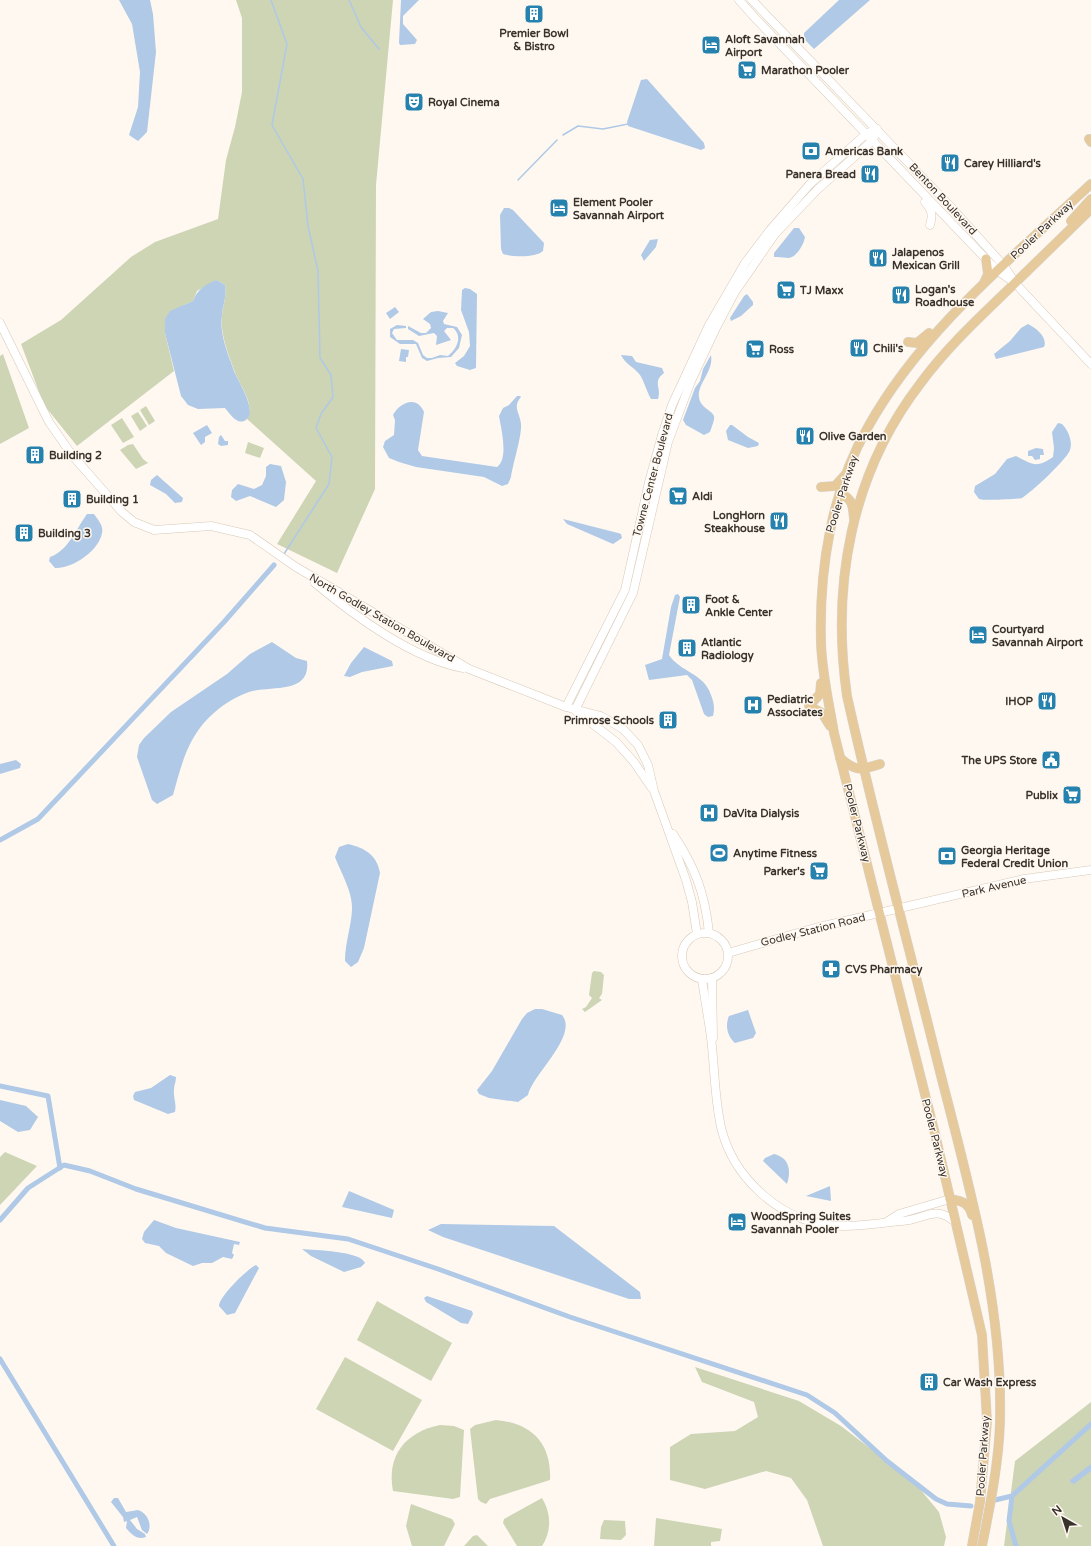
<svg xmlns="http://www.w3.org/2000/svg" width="1091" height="1546" font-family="'Varela Round',sans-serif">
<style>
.green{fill:#ced5b5}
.water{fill:#afc9e6}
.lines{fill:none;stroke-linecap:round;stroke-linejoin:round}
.stream{stroke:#afc9e6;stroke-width:1.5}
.canal{stroke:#afc9e6;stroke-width:5}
.secondary-casing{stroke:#d7c8b6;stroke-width:9}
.primary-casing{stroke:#d7d6d5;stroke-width:10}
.secondary{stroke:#fff;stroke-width:8}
.primary{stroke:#e6ca9b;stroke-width:9}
.labels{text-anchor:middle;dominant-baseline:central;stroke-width:3;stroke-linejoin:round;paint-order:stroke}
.poi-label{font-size:11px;font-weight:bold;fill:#38322b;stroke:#fff8f1;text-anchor:start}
.street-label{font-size:11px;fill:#38322b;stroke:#fff8f1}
</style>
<rect width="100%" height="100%" fill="#fff8f1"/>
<g class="green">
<path d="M236,0H393L376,185L375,489L337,573L277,544L316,481L247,419C256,404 239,385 234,370C228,353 220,334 222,316C223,304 227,297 225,285L217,280L197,291L193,301L184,305L165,333L174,371L77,446L44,405L21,344L61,320L131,257L155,242L218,219L226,160L235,127L242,92V18Z"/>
<path d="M3,354L29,428L0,444V356Z"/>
<path d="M146,406L155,421L149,425L140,410Z"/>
<path d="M138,412L147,426L140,431L131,416Z"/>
<path d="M122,418L134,437L123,443L111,425Z"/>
<path d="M248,442L264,448L260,458L245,453Z"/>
<path d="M133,444L143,459L148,463L136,469L120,450L128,445Z"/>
<path d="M594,971L601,972L604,975L602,994L599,998L602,1000L585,1012L582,1009L586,1007L592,998L589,995L592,973Z"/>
<path d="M5,1152L37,1166L0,1205V1157Z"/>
<path d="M377,1301L452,1343L431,1381L357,1340Z"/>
<path d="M345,1357L422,1400L393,1451L316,1409Z"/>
<path d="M695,1367L799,1401L841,1426L915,1483L939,1512L946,1537L944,1546H823L807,1500L791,1478L766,1471L705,1489L670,1480V1447L691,1434L735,1431L758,1417L754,1402L702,1382Z"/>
<path d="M1091,1402V1546H1004L1015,1461Z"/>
<path d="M496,1420C531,1423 552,1443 550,1480L490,1499L486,1504L481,1502L478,1499L470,1429L475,1425Z"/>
<path d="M440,1425L454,1426L464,1430L460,1497L453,1499L393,1491C386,1455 406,1432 440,1425Z"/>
<path d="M542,1498C551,1513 552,1531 542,1546H517L503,1523L504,1519Z"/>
<path d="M411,1504L452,1519L455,1524L444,1546H412L406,1526Z"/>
<path d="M656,1518L722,1529L720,1541L711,1542V1546H654Z"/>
<path d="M604,1520L625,1521L626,1535L621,1540L600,1539L601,1527Z"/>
<path d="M477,1535L488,1546H464L473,1536Z"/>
</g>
<g class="water">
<path d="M119,0H150L153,14L156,52L147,132L138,141L129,135L138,107L140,72L132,24Z"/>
<path d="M401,0H419L403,16V24L417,40L415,44L400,45L399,43Z"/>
<path d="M839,0H870L814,49L804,39V33Z"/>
<path d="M647,79L704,143L705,148L701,150L628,126L627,122L641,80Z"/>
<path d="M504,208H509L513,210L544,243L543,251C535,258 512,257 503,254L501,249L500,215Z"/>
<path d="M794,228H799L805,237C804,242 803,244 800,249C790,263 788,256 774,257V253Z"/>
<path d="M658,239L656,247L644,261L641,255L650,240Z"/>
<path d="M217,280L225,285C227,296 223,304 222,315C219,334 228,354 234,371C238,381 257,410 247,419C238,427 230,414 225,408L198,409L188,405L181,396L165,333V319L170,311L193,301C198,289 204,285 217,280Z"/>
<path d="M465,288L470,289L477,294L476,368L470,370L457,366L455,363L464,356L470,346L469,332L461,310L462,290Z"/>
<path d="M747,294L753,302V305L741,316L731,321L730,318L744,296Z"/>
<path d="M395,307L399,312L390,319L386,313Z"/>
<path d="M438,311L448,313L443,321L444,324L457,327L462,335L459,348L451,357L438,358L427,361L422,358L416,344H400L390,337V329L397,325L406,326V328L394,329L392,333L397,340H413L418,343L423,355L427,358H432L440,355L448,356C457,349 463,336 453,328H447L444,331L451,340L436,345L437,336L434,333L419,336L408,329V326L421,333H426L431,328L430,324L423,319L431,312Z"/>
<path d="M1028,324C1036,328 1048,337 1044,347L996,359L994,354L1010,341L1021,328Z"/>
<path d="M401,349L409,350L408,357H406V362L399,361Z"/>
<path d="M621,355L632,356L636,362L662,368L664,373C652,382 662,388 658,399H651C647,392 644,381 640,375C634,367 625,364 621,355Z"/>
<path d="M711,355C714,371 697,384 699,397C700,408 712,410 714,416C715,420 711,428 710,432L704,435L686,425L683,420L695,388L700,381L703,369Z"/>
<path d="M517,396H520L521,397C512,407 520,413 521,424C522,436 513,463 511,477L508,484L502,486L484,477L416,467L399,462L389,458L383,447L385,441L394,435L395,420L393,415C400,402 417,395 424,412L418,450L422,456L497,467C509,459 501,428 499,416L503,408L509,405Z"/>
<path d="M1058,423L1062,424C1068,430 1073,441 1070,450C1067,459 1032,492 1022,498C1020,499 984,501 979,499L974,492L975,486L995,474L1007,459L1016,456C1032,464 1036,469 1053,457L1054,448L1052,432Z"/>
<path d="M207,425L212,433L205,437V442L201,445L193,433Z"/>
<path d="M730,425H732L748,437L759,443L758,446L748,448L728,440L726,431Z"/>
<path d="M221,435L225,441H228V445L221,446L218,444L219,437Z"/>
<path d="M1036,448L1043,449L1044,455H1040V459L1035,460L1032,456H1028V451Z"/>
<path d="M270,464L281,466L286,482L284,500L276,507L250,496L236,501L231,497L232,490L238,484L254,489L262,485L266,476V467Z"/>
<path d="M157,475L183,498L182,502L175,503L166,494L150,485L151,480Z"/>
<path d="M87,514H94C98,520 104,526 102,533C99,551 72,569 55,568L49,561L50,557C68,551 76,529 87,514Z"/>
<path d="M563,519L618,533L621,534L622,538L613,544L567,524Z"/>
<path d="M678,594L680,597L669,655C680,672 704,673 711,695C714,703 715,708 713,716L708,717L704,714L692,680L687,675L649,680L645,665L662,659L671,607L675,595Z"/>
<path d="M272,642L296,658L307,661C311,695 270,685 249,692C237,696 224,704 215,712C188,735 182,763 173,795L157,804L152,800L137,757L139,745L144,738L171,712L227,674L250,654Z"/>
<path d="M364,647L392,661L393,666L362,672L350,677L344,676L351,663Z"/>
<path d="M16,760L21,764L20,768L0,774V764Z"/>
<path d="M348,844C365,848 377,855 380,873L364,948L358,962L351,967L345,961C345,943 351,928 352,910C353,892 341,873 335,857L339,847Z"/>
<path d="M535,1009H542L562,1015C579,1035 532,1075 528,1095L518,1102L489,1098L479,1094L477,1090L492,1071L522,1019L527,1013Z"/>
<path d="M748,1010L756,1033L753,1038L735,1043C727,1036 725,1025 729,1016Z"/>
<path d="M170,1075L176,1077C176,1082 174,1085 174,1089C173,1098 177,1104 175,1112L168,1114L134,1100L133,1096L135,1092L151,1088Z"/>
<path d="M0,1100L26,1106L38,1117L30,1130L18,1132L0,1121Z"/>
<path d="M774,1154C790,1158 791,1171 787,1184L763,1161L765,1158Z"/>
<path d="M830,1186L831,1201L806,1196Z"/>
<path d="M349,1191L394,1210L392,1218L342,1207Z"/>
<path d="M154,1220L176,1228L240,1242L239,1245L234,1244L232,1253L234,1255L232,1259L223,1257L212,1263H202L193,1266L166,1253L159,1246L145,1243L142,1239L144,1232Z"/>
<path d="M441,1224L554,1226L640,1292L641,1299H629L443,1237L428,1230Z"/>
<path d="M302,1249C314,1250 361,1251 365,1263L361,1267L344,1272L311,1256Z"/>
<path d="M256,1265L259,1268L235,1313L227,1315L219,1306C218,1298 247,1269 256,1265Z"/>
<path d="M427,1296L472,1311L473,1314L468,1324L461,1323L426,1302L424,1298Z"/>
<path d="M1091,1464V1471L1074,1484L1071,1483L1070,1480Z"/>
<path d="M114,1498H118L126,1512L138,1510C148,1513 153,1526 147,1534L142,1530L137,1517L130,1520L137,1529L145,1534L146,1537C137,1540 132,1535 126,1528L127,1521L124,1522L123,1517L111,1502Z"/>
</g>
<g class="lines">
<g class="stream">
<path d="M271,0L287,44L272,125L303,179L308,226L318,271L320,358L331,375L333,397L321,414L316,428L332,457L329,484L284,554"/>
<path d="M349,0L361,27L379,49"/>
<path d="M563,135L578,126L603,129L628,124"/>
<path d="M518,180L557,140"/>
</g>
<g class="canal">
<path d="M0,840L38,819L224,622L274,565"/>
<path d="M0,1086L48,1096L60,1168"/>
<path d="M0,1220L28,1188L64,1165L90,1171L136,1189L265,1228L348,1239L438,1269L570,1317L807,1395L835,1413L887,1461L936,1499L947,1504L971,1506"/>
<path d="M0,1359L114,1546"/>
<path d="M1012,1496L1009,1521L1016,1546"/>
<path d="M995,1500L1012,1496L1091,1424"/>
</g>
<defs>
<g id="secondary">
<path d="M739,0L755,18L986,259L998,271L1015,283L1091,364"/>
<path d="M752,0L950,206L1004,266L1014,281"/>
<path d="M925,202C932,210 933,215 930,225"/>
<path d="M0,323L49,422L72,455L122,512L134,522L154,530L211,526L250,535L296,567L469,669L566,707L601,716L623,729L638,745L648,765L654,791L686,880L692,902L697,934"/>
<path d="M315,583C353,615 413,659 463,668"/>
<path d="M566,707L625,590L649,482L662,435L672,405L709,325L745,263L770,230L810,184L866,134L877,129"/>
<path d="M575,710L633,593L668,442L691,381L716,328L735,292L775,234L817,190L873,140L877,129"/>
<path d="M575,710L616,742L634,762L651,787"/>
<path d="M673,834C695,867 705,893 709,933"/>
<circle cx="705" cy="956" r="23"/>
<path d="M728,953L815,928L1024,879L1091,870"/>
<path d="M712,978L713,1038"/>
<path d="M702,979C705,1002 710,1025 712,1047C715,1075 715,1104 722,1131C734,1176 775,1215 821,1224C848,1229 875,1223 902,1221C924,1220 935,1204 955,1222"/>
<path d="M888,1221L899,1214L950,1199"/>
</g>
<g id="primary">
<path d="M1089,139L1091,142"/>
<path d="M1071,221L1091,199"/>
<path d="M984,283L988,274L986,259"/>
<path d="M908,342L917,343L929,333"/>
<path d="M821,487L835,486L845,475"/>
<path d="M841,494C853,499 853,507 854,519"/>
<path d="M821,683L820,694L809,706L822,713L830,726"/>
<path d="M840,758C856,772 861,770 880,764"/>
<path d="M950,1199C961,1201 969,1202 972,1215"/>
<path d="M972,1546L980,1502L987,1421L982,1335L935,1134L834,733C829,703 822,674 821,643C819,570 831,491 868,427C922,330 1011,259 1091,184"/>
<path d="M982,1546C990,1506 999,1462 1000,1421C1003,1296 966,1176 936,1056C906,936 874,817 847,696C831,585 851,474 920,384C947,347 980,317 1013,285C1039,260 1065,234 1091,209"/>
</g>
</defs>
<use href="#secondary" class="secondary-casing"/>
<use href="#primary" class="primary-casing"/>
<use href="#secondary" class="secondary"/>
<use href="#primary" class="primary"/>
</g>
<defs>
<symbol id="building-square" viewBox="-11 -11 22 22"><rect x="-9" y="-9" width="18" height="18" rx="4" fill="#2581ae" stroke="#fff8f1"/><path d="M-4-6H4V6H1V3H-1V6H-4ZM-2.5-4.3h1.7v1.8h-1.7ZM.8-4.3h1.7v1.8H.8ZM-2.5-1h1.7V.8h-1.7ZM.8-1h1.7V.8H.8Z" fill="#fff"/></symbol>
<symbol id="hotel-square" viewBox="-11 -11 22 22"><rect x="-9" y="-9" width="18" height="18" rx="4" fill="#2581ae" stroke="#fff8f1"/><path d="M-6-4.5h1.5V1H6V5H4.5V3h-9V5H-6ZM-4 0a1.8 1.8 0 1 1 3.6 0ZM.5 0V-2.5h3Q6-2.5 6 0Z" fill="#fff"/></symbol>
<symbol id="supermarket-square" viewBox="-11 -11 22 22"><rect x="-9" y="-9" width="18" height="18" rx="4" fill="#2581ae" stroke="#fff8f1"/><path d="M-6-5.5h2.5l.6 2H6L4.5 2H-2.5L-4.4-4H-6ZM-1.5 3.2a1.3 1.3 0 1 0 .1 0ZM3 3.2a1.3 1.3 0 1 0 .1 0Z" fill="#fff"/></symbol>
<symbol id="theatre-square" viewBox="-11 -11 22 22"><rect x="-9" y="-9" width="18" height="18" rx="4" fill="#2581ae" stroke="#fff8f1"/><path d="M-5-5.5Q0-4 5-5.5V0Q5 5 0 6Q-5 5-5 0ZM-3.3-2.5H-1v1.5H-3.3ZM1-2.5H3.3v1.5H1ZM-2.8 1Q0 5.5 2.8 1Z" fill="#fff"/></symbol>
<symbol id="bank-square" viewBox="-11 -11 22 22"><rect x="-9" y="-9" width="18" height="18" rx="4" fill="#2581ae" stroke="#fff8f1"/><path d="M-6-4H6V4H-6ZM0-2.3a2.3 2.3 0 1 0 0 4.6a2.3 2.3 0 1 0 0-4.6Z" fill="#fff"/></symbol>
<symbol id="restaurant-square" viewBox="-11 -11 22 22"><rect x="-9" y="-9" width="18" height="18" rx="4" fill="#2581ae" stroke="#fff8f1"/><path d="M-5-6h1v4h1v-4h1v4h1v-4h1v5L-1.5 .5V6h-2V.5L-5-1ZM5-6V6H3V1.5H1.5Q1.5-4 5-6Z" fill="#fff"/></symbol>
<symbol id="hospital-square" viewBox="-11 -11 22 22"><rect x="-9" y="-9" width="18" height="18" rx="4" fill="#2581ae" stroke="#fff8f1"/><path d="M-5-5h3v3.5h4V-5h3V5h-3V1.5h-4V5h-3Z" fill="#fff"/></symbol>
<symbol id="civic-square" viewBox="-11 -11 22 22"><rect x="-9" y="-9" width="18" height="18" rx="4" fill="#2581ae" stroke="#fff8f1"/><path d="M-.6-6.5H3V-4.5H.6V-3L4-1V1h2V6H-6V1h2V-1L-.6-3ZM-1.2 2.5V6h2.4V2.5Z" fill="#fff"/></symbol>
<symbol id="stadium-square" viewBox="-11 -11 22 22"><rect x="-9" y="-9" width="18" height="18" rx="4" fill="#2581ae" stroke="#fff8f1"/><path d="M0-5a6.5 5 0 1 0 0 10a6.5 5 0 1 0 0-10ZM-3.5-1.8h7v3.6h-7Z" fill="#fff"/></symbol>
<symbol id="pharmacy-square" viewBox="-11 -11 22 22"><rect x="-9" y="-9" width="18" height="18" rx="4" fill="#2581ae" stroke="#fff8f1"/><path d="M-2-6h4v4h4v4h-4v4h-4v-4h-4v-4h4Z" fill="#fff"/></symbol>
</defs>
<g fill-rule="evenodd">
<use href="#building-square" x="523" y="3" width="22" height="22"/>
<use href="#hotel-square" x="700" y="34" width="22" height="22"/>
<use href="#supermarket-square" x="736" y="59" width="22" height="22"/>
<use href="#theatre-square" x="403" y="91" width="22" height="22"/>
<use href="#bank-square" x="800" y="140" width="22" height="22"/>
<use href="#restaurant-square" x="939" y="152" width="22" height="22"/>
<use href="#restaurant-square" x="859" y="163" width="22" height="22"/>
<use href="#hotel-square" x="548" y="197" width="22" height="22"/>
<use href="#restaurant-square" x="867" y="247" width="22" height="22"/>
<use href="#supermarket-square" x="775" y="279" width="22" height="22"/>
<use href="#restaurant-square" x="890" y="284" width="22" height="22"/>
<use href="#restaurant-square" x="848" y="337" width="22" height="22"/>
<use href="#supermarket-square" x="744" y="338" width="22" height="22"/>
<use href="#restaurant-square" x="794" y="425" width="22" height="22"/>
<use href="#building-square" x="24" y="444" width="22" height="22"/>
<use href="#supermarket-square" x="667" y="485" width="22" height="22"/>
<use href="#building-square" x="61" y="488" width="22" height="22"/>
<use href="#restaurant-square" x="768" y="510" width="22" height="22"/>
<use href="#building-square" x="13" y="522" width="22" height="22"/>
<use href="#building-square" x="680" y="594" width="22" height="22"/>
<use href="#hotel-square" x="967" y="624" width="22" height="22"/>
<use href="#building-square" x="676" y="637" width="22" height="22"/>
<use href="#restaurant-square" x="1036" y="690" width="22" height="22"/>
<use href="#hospital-square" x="742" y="694" width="22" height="22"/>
<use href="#building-square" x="657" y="709" width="22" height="22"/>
<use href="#civic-square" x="1040" y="749" width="22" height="22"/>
<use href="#supermarket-square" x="1061" y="784" width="22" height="22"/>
<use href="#hospital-square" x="698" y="802" width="22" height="22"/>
<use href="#stadium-square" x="708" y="842" width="22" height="22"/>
<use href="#bank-square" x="936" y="845" width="22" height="22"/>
<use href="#supermarket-square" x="808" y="860" width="22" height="22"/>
<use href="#pharmacy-square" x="820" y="958" width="22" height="22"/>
<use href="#hotel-square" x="726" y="1211" width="22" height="22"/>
<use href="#building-square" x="918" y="1371" width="22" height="22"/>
</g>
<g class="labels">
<g class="poi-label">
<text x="534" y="33" text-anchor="middle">Premier Bowl<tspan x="534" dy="13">&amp; Bistro</tspan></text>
<text x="725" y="39">Aloft Savannah<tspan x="725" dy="13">Airport</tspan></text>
<text x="761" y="70">Marathon Pooler</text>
<text x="428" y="102">Royal Cinema</text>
<text x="825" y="151">Americas Bank</text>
<text x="964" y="163">Carey Hilliard's</text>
<text x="856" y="174" text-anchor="end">Panera Bread</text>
<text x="573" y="202">Element Pooler<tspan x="573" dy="13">Savannah Airport</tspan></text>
<text x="892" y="252">Jalapenos<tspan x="892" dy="13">Mexican Grill</tspan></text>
<text x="915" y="289">Logan's<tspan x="915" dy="13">Roadhouse</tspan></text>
<text x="800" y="290">TJ Maxx</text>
<text x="873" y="348">Chili's</text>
<text x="769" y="349">Ross</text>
<text x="819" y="436">Olive Garden</text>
<text x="49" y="455">Building 2</text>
<text x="692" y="496">Aldi</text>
<text x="86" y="499">Building 1</text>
<text x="765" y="515" text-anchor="end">LongHorn<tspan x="765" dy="13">Steakhouse</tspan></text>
<text x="38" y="533">Building 3</text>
<text x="705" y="599">Foot &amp;<tspan x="705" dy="13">Ankle Center</tspan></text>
<text x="992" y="629">Courtyard<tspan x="992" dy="13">Savannah Airport</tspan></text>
<text x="701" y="642">Atlantic<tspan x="701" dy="13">Radiology</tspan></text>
<text x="767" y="699">Pediatric<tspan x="767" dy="13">Associates</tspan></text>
<text x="1033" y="701" text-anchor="end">IHOP</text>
<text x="654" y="720" text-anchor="end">Primrose Schools</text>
<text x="1037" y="760" text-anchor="end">The UPS Store</text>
<text x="1058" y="795" text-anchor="end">Publix</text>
<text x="723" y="813">DaVita Dialysis</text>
<text x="961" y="850">Georgia Heritage<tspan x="961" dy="13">Federal Credit Union</tspan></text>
<text x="733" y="853">Anytime Fitness</text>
<text x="805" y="871" text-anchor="end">Parker's</text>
<text x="845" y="969">CVS Pharmacy</text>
<text x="751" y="1216">WoodSpring Suites<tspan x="751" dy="13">Savannah Pooler</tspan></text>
<text x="943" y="1382">Car Wash Express</text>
</g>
<g class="street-label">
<text transform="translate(943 199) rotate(47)">Benton Boulevard</text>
<text transform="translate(1042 230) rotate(-43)">Pooler Parkway</text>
<text transform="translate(653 475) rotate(-75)">Towne Center Boulevard</text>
<text transform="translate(842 494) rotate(-72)">Pooler Parkway</text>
<text transform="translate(382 618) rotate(30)">North Godley Station Boulevard</text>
<text transform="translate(857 823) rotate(76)">Pooler Parkway</text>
<text transform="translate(994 887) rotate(-13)">Park Avenue</text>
<text transform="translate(813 930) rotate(-14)">Godley Station Road</text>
<text transform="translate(935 1138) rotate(76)">Pooler Parkway</text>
<text transform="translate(983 1456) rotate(-86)">Pooler Parkway</text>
</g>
</g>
<g transform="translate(1063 1518) rotate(321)" stroke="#fff8f1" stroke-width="3" paint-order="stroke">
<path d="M0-3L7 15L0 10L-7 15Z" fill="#38322b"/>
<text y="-6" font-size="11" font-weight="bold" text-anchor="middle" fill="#38322b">N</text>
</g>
</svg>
